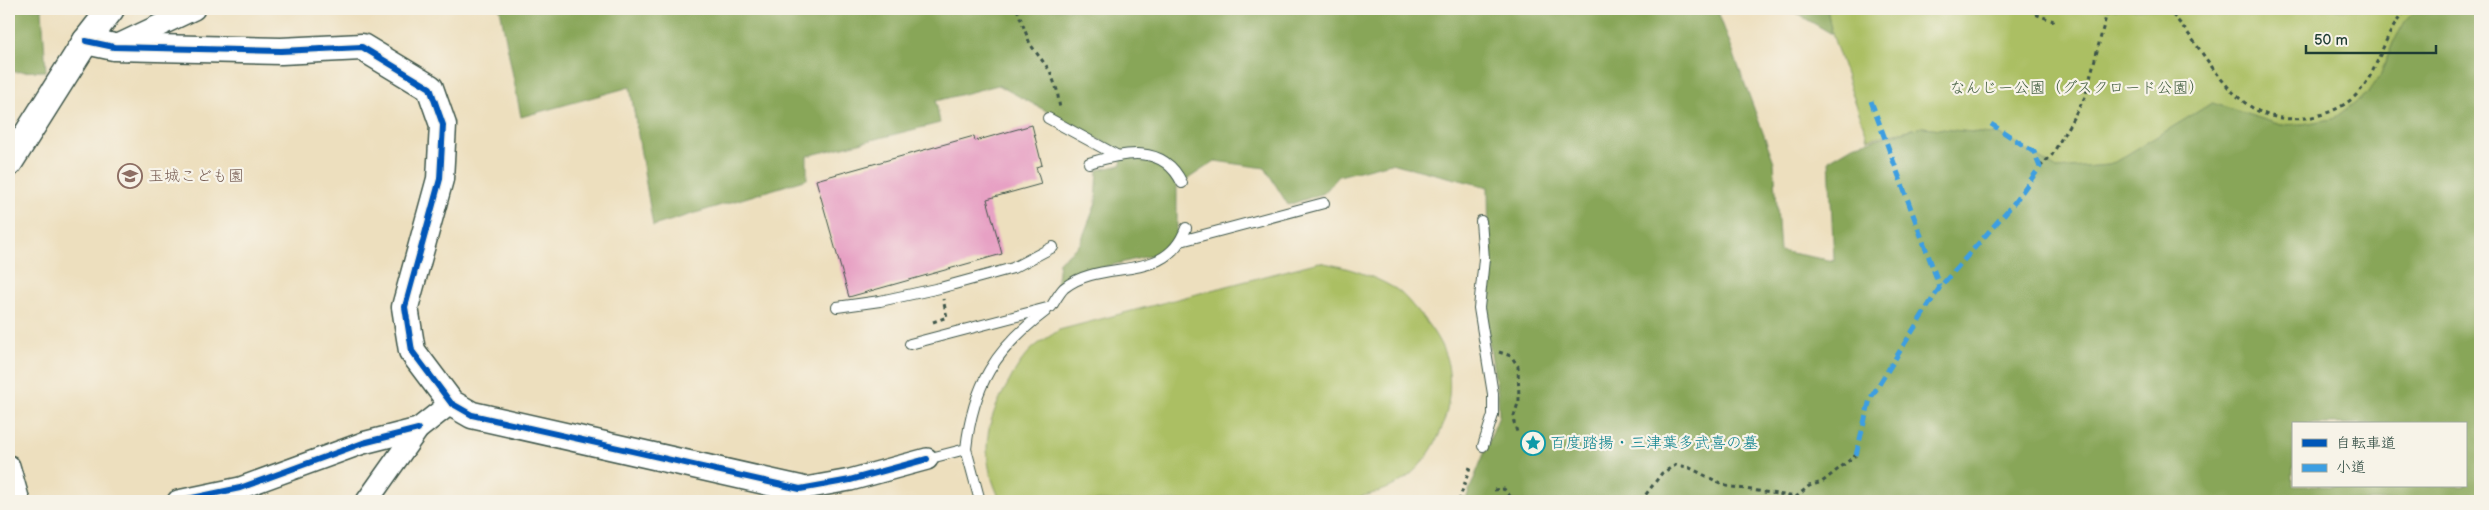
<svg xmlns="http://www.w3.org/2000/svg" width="2489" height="510" font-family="'Balsamiq Sans','Klee One',sans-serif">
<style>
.green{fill:#abbf63;stroke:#657e4c}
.forest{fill:#88a659;stroke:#547246;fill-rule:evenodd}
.building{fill:#e7a1c4}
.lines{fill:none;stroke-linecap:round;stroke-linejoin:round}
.service-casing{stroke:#3e5549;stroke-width:12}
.minor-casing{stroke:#3e5549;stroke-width:24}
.tertiary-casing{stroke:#3e5549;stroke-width:29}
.path{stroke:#3e5549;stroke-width:3;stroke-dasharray:4 4;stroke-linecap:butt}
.service{stroke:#fff;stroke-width:10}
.minor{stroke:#fff;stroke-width:21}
.tertiary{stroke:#fff;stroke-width:26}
.quiet{stroke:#3c9ee2;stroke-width:5;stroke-dasharray:10 5;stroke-linecap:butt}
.cycleway-casing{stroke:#f7f3e8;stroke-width:9}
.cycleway{stroke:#0057b8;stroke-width:6}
.labels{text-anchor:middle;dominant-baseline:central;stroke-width:4.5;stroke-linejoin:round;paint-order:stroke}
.park-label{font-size:16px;fill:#425e40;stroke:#f7f3e8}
.education-label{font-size:16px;fill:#785e54;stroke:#f7f3e8;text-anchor:start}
.culture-label{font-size:16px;fill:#0d838f;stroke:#f7f3e8;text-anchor:start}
</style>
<rect width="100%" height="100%" fill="#f7f3e8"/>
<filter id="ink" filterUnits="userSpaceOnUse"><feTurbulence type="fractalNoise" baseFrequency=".02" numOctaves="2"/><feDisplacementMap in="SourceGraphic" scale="10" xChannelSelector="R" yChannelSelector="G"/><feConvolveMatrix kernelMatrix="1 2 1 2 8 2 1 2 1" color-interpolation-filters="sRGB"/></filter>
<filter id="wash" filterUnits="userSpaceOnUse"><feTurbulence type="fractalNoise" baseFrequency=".0096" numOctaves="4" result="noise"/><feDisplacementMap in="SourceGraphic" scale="20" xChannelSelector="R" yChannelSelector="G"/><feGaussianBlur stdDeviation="1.12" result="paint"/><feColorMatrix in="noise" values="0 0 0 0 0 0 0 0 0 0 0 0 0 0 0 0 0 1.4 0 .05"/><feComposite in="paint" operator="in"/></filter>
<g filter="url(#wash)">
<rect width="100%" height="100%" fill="#eddfbe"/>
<g class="green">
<path d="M1827,9H2418L2406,20L2393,43L2380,76L2369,92L2333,119L2303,124L2281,125L2212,103L2110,165L2057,169L2000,135L1922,127L1868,139L1832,34Z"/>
<path d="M1319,262C1346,267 1370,274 1394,288C1403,293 1411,304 1418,312C1431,327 1444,345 1448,365C1455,406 1439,453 1406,478C1388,492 1363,496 1342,501H1001C979,457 984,423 1009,382C1015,370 1023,357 1033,348C1041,341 1051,336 1059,330Z"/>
</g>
<g class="forest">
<path d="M9,9H42L46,71L9,72Z"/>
<path d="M500,9H1717L1774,162L1780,251L1834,261L1829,160L1856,144L1922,127L2001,135L2057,169L2110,165L2212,103L2281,125L2303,124L2333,119L2369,92L2380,76L2393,43L2406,20L2418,9H2480V501H1465L1499,416L1498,394L1483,308L1489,257L1488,187L1391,163L1339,176L1324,193L1288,205L1265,168L1215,161L1177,186V237L1161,253L1080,273L1056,287L1059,262L1080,244L1096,203L1098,170L1121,165L1122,152L998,85L936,101L940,123L807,156V179L653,226L630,87L521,117ZM2293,424H2465V486H2293Z"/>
<path d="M1789,9H1827L1832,34Z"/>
</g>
<g id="blocks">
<path class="building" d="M1032,125L1042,165L1036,167L1041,184L987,199L1002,254L849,297L816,180L974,136L975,141Z"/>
</g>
</g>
<g filter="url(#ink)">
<use href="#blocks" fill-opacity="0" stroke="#3e5549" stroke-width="1"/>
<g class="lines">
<defs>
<g id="service">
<path d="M1048,118L1118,156"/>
<path d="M1089,163C1123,153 1163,143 1182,183"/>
<path d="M1481,221L1484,259L1479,308L1493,394V415L1483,446"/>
<path d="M1181,241L1324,203"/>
<path d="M837,307L880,301L940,288L1013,268L1053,247"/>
<path d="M910,344L1051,307C1055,301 1059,293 1064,288C1102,257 1166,285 1186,228"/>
<path d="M966,449L980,501"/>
<path d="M927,459L966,449C973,385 995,349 1046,311"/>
</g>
<g id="minor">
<path d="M114,47L194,9"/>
<path d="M9,466L19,501"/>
<path d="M178,501L240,488L363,443L418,429"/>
<path d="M367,501L418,429L451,403"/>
<path d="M793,501L800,489L850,480L927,459"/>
</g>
<g id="tertiary">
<path d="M86,41L114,47L281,51L362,47L430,88L443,125L440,179L405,307L412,351L451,403L472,415L800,489"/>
<path d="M9,163L86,41L111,9"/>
</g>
</defs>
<use href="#service" class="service-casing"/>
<use href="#minor" class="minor-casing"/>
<use href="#tertiary" class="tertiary-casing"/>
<g class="path">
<path d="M1017,9L1030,44L1050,71L1057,90L1060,109"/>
<path d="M2030,9L2035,14L2056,22"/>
<path d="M2167,9C2213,54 2232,132 2312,117C2331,113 2351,104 2363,87C2381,63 2385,29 2408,9"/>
<path d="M2040,167L2052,155L2085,97L2108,9"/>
<path d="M933,322L947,317L943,299"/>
<path d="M1499,352L1511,356L1518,366L1519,400L1513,419L1517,432"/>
<path d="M1494,490L1504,489L1514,501"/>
<path d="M1459,501L1470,467"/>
<path d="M1641,501L1662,473L1676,465L1688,467L1726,486L1796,497L1809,486L1822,482L1856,455"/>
</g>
<use href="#service" class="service"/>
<use href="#minor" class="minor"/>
<use href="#tertiary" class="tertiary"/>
<g class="quiet">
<path d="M1871,101L1940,287"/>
<path d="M1856,455L1870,399L1940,287L2014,203L2040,167L2034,152L1991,124"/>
</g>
<defs>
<g id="cycleway">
<path d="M86,41L114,47L281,51L362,47L430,88L443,125L440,179L405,307L412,351L451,403L472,415L800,489L850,480L927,459"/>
<path d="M178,501L240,488L363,443L418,429"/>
</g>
</defs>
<use href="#cycleway" class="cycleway-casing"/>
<use href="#cycleway" class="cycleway"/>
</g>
</g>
<defs>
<symbol id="school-ring" viewBox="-11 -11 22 22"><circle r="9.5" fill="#f7f3e8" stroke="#8d6e63" stroke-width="1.5"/><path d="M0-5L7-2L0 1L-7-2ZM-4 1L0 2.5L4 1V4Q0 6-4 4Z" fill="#8d6e63"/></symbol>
<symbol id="sight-ring" viewBox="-11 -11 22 22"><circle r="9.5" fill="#f7f3e8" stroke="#0f9aa8" stroke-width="1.5"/><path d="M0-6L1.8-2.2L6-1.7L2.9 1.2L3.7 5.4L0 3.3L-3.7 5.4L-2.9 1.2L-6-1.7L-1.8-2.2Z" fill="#0f9aa8"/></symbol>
</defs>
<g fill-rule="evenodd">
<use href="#school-ring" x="116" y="162" width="28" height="28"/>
<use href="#sight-ring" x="1519" y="429" width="28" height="28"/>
</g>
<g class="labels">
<g class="park-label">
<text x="2077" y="88">なんじー公園（グスクロード公園）</text>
</g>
<g class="education-label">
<text x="148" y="176">玉城こども園</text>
</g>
<g class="culture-label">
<text x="1550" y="443">百度踏揚・三津葉多武喜の墓</text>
</g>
</g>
<rect width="2489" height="510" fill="none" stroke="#f7f3e8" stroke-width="30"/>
<rect x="2292" y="422" width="175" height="65" fill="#f7f3e8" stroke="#a1aaa0"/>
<rect x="2302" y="439" width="25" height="8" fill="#0057b8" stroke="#a1aaa0"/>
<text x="2336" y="448" font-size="15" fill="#1f3d34">自転車道</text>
<rect x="2302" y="464" width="25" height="8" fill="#3c9ee2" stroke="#a1aaa0"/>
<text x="2336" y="472" font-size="15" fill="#1f3d34">小道</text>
<path d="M2306 45v8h130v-8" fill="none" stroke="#1f3d34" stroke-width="2.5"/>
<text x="2314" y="45" font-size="15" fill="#1f3d34" stroke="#f7f3e8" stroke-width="4" paint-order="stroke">50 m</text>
</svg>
